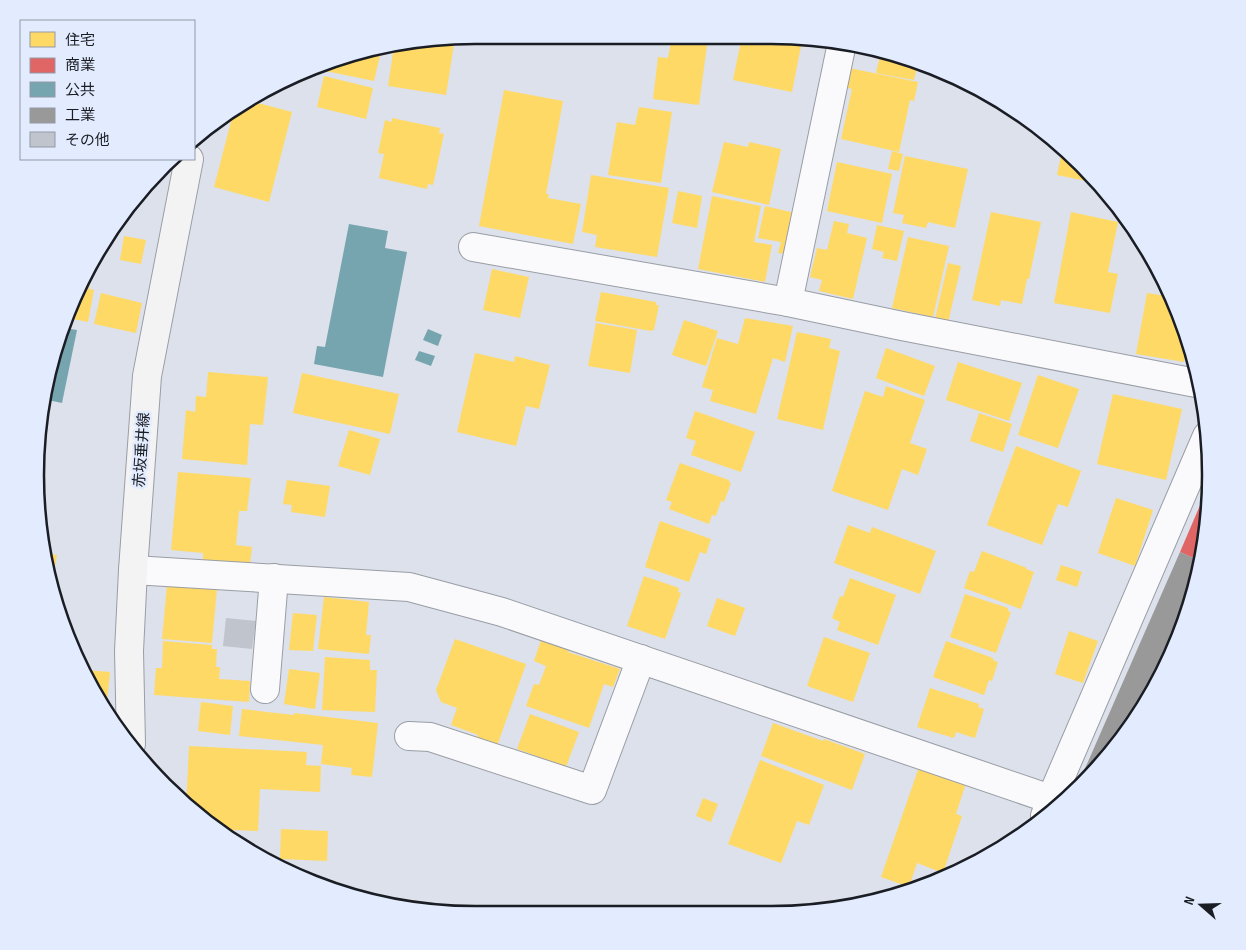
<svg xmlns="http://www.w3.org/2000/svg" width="1246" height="950" font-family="'Sofia Sans Condensed','Noto Sans JP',sans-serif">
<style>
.homes{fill:#ffd966}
.shops{fill:#e06666}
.public{fill:#76a5af}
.industry{fill:#999}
.building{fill:#c0c4cc}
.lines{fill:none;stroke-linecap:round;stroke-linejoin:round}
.minor-casing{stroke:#999da5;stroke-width:30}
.secondary-casing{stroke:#999da5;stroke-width:30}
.minor{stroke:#fafafc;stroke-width:28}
.secondary{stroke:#f4f3f4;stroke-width:28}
.labels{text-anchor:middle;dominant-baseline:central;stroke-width:5;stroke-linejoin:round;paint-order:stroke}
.street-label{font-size:15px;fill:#1a1d23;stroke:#e3ecff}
.rim{fill:none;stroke:#1a1d23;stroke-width:2.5}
</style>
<rect width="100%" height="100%" fill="#dce1eb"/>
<g class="homes">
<path d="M672,36L708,38L699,105L653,99L658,57L668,58Z"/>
<path d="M742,36H803L792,92L733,80Z"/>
<path d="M455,38L446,95L388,86L394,46Z"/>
<path d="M382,47L374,81L316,69L361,50Z"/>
<path d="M864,47L885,50L918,62L914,80L876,73L880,56L862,53Z"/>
<path d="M849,68L918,82L914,101L910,100L899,152L841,139L852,89L845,87Z"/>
<path d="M324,76L373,88L366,119L317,107Z"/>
<path d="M504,90L563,101L546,194H549L548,198L581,204L573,244L479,226Z"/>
<path d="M246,100L292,112L269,202L214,187L234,110Z"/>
<path d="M639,107L672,112L661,183L608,175L617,122L635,125Z"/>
<path d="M392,118L440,128L439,133L444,134L433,185L428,184L427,189L379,178L384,154L378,153L385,120L392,122Z"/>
<path d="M724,142L748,147L749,142L781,149L769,205L712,192Z"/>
<path d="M892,151L903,154L899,171L888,169Z"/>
<path d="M1062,151L1079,169L1091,182L1057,175Z"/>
<path d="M905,156L968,169L955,228L928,222L926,228L902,223L904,215L893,213Z"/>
<path d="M837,162L892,174L882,223L827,211Z"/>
<path d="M591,175L669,188L657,257L595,247L597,235L582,232Z"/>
<path d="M678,191L702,196L697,228L672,223Z"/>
<path d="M712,196L761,206L754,242L772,245L765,282L698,269Z"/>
<path d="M765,206L795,213L786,254L778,253L781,242L758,238Z"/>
<path d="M991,212L1041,222L1029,279H1027L1022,304L1001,300L1000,306L972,300Z"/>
<path d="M1071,212L1118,222L1108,272L1118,274L1110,313L1054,303Z"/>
<path d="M834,221L849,224L847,233L867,238L853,299L819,291L822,280L810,277L817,248L827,250Z"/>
<path d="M877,225L904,231L897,261L882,258L884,252L872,249Z"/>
<path d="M124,236L146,240L141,264L120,260Z"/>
<path d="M908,237L949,246L933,317L892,308Z"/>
<path d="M94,261L89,289L94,290L88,322L68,318L81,280Z"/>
<path d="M948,263L961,266L948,323L935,319Z"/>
<path d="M492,269L529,277L520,318L483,310Z"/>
<path d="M601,292L656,302V305H659L654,330H652L651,331L595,321Z"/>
<path d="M101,293L142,303L136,333L94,324Z"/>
<path d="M1147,293L1173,297L1177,306L1188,341L1184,362L1136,354Z"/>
<path d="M745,318L793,326L785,362L773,358L756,414L710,401L713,390L702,387L717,338L738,344Z"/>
<path d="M684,320L718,331L706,366L672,355Z"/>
<path d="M596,323L637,330L630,373L588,366Z"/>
<path d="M797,332L831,339L829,348L840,351L823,430L777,419Z"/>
<path d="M886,348L935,366L924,396L876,378Z"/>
<path d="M475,353L514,362L515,356L550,365L539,409L526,406L516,446L457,432Z"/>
<path d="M958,362L1022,383L1009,421L946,400Z"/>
<path d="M208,372L268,377L263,425L250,424L247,465L182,459L186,410L195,412L196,396L206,397Z"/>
<path d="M302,373L399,394L390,434L293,413Z"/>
<path d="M1038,375L1079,389L1058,448L1018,435Z"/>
<path d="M886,386L925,400L910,443L927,449L918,475L902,469L888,510L832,491L865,391L883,397Z"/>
<path d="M1113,394L1182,409L1166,480L1097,464Z"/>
<path d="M695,411L755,432L741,472L691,455L696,441L686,438Z"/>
<path d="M979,413L1012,424L1003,452L970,441Z"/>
<path d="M349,430L380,439L370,475L338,466Z"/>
<path d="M1016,446L1081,471L1068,507L1058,504L1042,545L987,525Z"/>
<path d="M680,463L729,480V482L731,483L724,502L721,501L716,516L712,515L709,524L669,509L672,502L666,500Z"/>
<path d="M178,472L251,478L247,511H239L236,545L252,547L250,564L203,560V553L171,550Z"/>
<path d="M287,480L330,486L325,517L291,512L292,505L283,504Z"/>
<path d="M1116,498L1153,510L1135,566L1098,553Z"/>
<path d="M660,521L711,539L706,554L700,552L689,582L645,567Z"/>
<path d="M848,525L870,533L872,527L936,551L920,594L834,563Z"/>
<path d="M982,551L1027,568L1026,569L1034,572L1021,609L964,588L970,571L974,572Z"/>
<path d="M46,553L57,555L52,584Z"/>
<path d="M1061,565L1082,572L1077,587L1056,580Z"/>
<path d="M644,576L679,588L678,592L681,593L665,639L627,626Z"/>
<path d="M850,578L896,595L878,645L837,630L840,622L832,618L840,596L843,597Z"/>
<path d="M167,585L217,589L212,643L162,639Z"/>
<path d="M965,594L1008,608V611L1011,612L996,653L950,637Z"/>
<path d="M324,597L369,602L366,635H371L369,654L318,649Z"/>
<path d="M717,598L745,608L735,636L707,626Z"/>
<path d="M293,613L317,615L313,651L289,650Z"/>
<path d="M1069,631L1098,641L1083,683L1055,674Z"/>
<path d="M543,634L571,644L568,652L620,669L613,687L604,684L589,728L526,706L534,684L539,685L546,666L534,661Z"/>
<path d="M824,637L870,653L853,702L807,686Z"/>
<path d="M455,639L526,664L496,749L476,741L478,735L451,725L457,708L441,702L436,690Z"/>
<path d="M163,641L212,645V649H217L216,667H220L219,679L250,681L249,702L154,695L156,668H162Z"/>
<path d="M946,641L993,658V660L998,662L992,681L989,680L984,695L933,677Z"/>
<path d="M325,657L370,660V670H377L375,712L322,710Z"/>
<path d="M289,669L320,673L315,709L284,704Z"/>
<path d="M85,670L110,672L106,712Z"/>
<path d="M930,688L979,704L978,707L984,709L975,738L956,732L954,738L917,727Z"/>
<path d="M201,702L233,706L230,735L198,731Z"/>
<path d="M242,709L294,715V713L378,723L372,777L351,775L352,768L321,764L323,745L239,736Z"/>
<path d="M530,714L579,732L566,767L517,749Z"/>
<path d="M773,723L823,741L824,739L865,754L852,790L761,756Z"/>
<path d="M189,746L307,752L306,765L321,766L320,792L260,789L258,831L234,830V841L186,807Z"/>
<path d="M760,760L824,785L809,825L797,821L781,863L728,844Z"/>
<path d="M919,767L966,783L956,814L962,816L943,873L917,863L909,887L881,877Z"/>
<path d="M703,798L718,804L711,822L696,816Z"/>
<path d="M281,829L328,831L327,861L280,859Z"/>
</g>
<path class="shops" d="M1207,489L1209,490L1202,562L1180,552Z"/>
<g class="public">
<path d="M349,224L388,231L385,248L407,252L383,377L314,364L317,346L325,347Z"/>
<path d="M64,328L77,330L62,403L43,399L44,389Z"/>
<path d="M428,329L442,335L438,346L423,340Z"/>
<path d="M419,351L435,356L431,366L415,360Z"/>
</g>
<path class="industry" d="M1180,552L1202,562L1178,643L1137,719L1078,790L1076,789Z"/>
<path class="building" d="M226,618L256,621L252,649L223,646Z"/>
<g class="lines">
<defs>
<g id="minor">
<path d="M473,247L788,302L902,326L1201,384"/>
<path d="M788,302L842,43"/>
<path d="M133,570L409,587L502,612L1062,803"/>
<path d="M265,689L274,578"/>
<path d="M409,736L430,737L592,790L641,659"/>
<path d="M1045,816L1051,799L1207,436"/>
</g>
<path id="secondary" d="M131,744L129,651L133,570L147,376L189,159"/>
</defs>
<use href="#minor" class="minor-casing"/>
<use href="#secondary" class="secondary-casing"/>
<use href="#minor" class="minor"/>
<use href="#secondary" class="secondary"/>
</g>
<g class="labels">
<g class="street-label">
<text transform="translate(142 450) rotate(-86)">赤坂垂井線</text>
</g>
</g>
<path d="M0 0H1246V950H0ZM475 44H771A431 431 0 0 1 1202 475V475A431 431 0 0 1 771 906H475A431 431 0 0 1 44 475V475A431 431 0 0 1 475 44Z" fill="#e3ecff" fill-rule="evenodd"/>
<path class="rim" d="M475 44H771A431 431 0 0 1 1202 475V475A431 431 0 0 1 771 906H475A431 431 0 0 1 44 475V475A431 431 0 0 1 475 44Z"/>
<rect x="20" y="20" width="175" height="140" fill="#e3ecff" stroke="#9399a7"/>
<rect x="30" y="32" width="25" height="15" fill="#ffd966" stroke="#9399a7"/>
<text x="65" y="45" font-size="15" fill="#1a1d23">住宅</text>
<rect x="30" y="58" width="25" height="15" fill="#e06666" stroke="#9399a7"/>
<text x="65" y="70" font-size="15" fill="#1a1d23">商業</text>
<rect x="30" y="82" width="25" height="15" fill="#76a5af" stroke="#9399a7"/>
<text x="65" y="95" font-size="15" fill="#1a1d23">公共</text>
<rect x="30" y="108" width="25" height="15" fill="#999999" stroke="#9399a7"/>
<text x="65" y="120" font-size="15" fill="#1a1d23">工業</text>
<rect x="30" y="132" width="25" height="15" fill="#c0c4cc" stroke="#9399a7"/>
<text x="65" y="145" font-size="15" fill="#1a1d23">その他</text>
<g transform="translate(1201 905) rotate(290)" stroke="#e3ecff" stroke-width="4" paint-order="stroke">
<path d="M0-4L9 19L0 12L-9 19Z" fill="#1a1d23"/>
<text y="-8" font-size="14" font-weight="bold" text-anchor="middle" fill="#1a1d23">N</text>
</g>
</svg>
